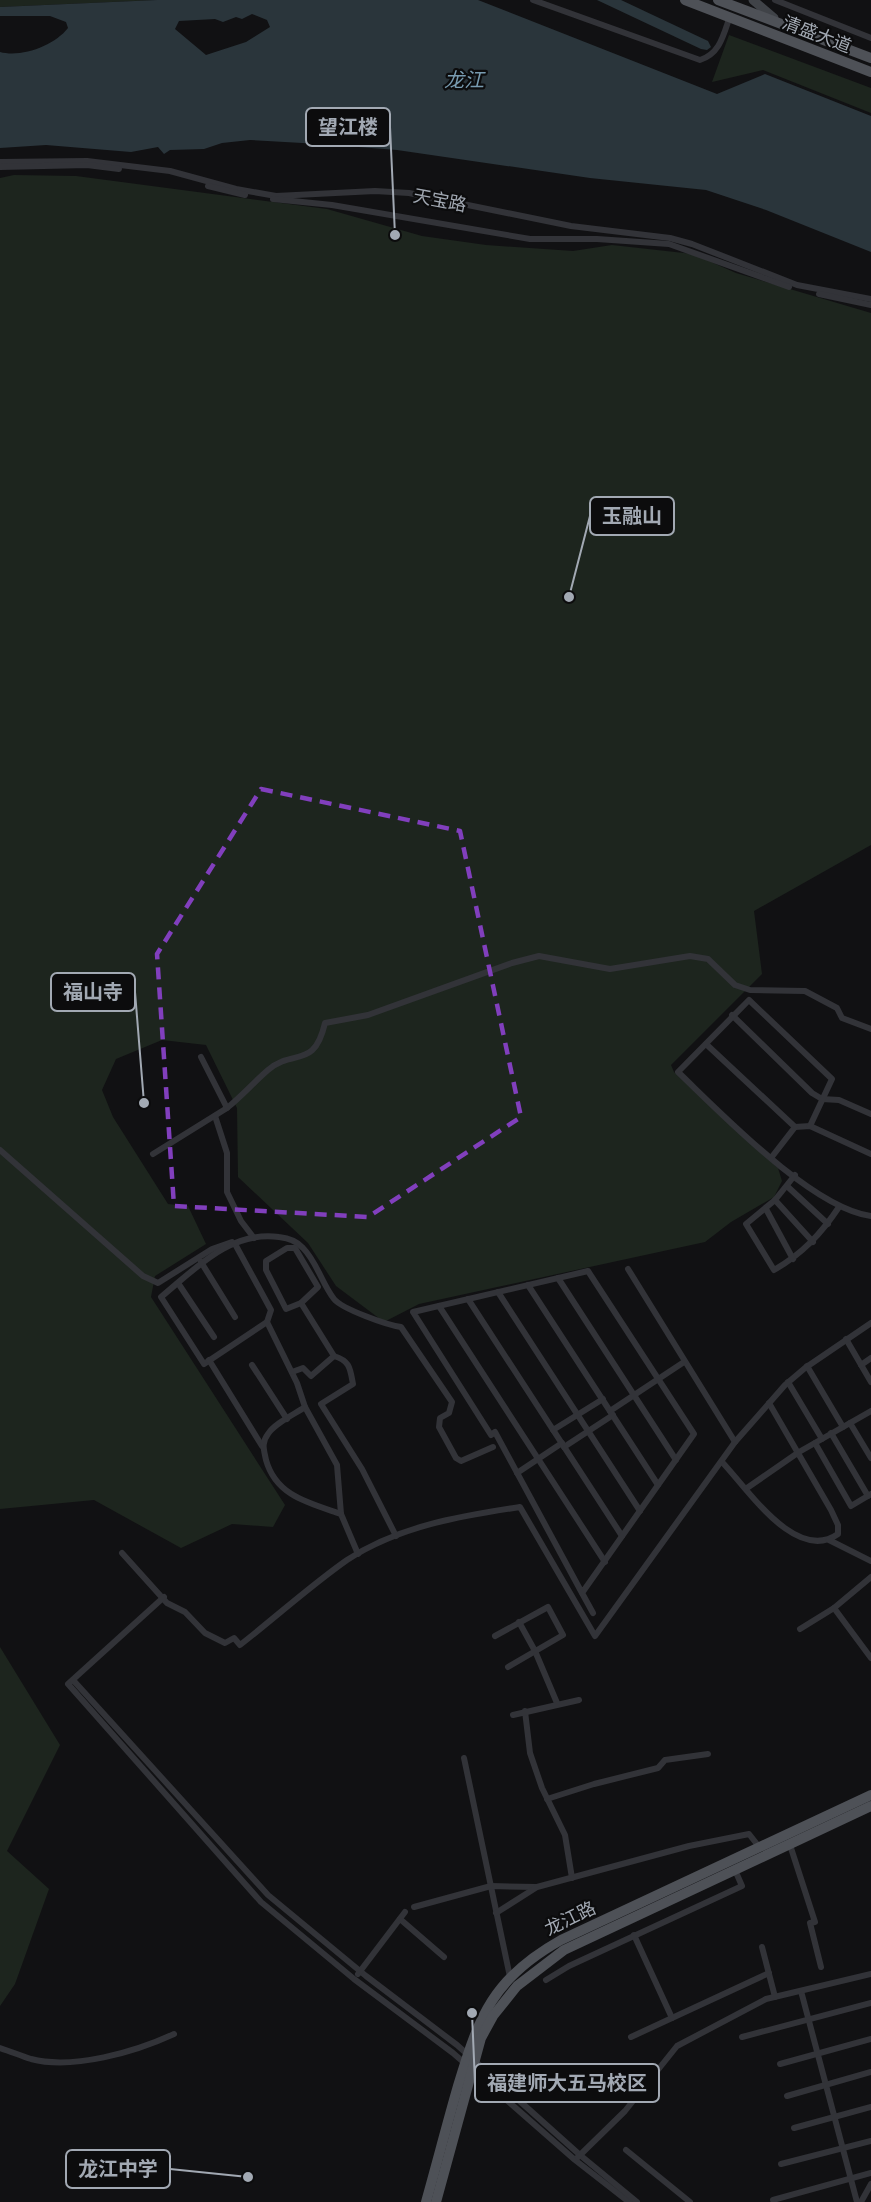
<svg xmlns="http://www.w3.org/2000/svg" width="871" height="2202" font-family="Quicksand,'Noto Sans SC',sans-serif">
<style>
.green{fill:#1d251e}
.water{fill:#2a353b;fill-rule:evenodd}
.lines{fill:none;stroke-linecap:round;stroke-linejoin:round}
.street{stroke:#323338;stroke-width:6}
.secondary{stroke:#404348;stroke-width:9}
.primary{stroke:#4e5157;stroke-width:10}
.marked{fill:none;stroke:#813fbd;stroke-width:4.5;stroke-dasharray:12 8;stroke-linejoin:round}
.labels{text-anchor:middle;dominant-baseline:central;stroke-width:4.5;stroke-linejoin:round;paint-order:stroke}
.street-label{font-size:18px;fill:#a2a9b3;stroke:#0c0c0d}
.water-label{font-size:20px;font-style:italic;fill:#789bb0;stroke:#0c0c0d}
.leader{fill:none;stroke:#a2a9b3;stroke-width:2}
.callout-dot{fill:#a2a9b3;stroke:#0c0c0d;stroke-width:2}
.callout{fill:#0c0c0d;stroke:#a2a9b3;stroke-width:2}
.callout-label{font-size:20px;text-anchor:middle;font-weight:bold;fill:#a2a9b3}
</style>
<rect width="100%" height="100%" fill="#111113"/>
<g class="green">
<path d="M0,0H157L0,7Z"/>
<path d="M729,35L871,88V113L763,70L712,82Z"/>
<path d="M14,175L76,176L327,209L422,236L486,245L573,251L612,245L693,254L736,273L871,313V845L754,911L762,974L671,1065L674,1072L778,1168L782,1181L774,1197L731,1222L705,1242L419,1304L384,1322L336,1286L308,1243L238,1177L237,1108L206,1045L162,1040L116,1059L102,1090L113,1117L168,1204L188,1206L206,1244L155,1276L151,1297L285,1505L273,1527L232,1524L181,1548L94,1500L0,1509V178Z"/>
<path d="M0,1647L60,1745L7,1851L49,1889L15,1984L0,2006Z"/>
</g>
<g class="water">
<path d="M157,0H478L717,94L765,74L871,116V252L766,210L706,190L590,178L397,150L320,144L250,140L222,143L204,149L170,150L164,154L158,147L131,152L46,145L0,148V52C22,58 55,45 68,28L66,22L50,16H0V7ZM252,14L267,20L270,27L246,42L206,55L175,29L179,21L215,19L223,22L236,17L242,19Z"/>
<path d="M597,0H621L708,41L711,47L707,50L701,49Z"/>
</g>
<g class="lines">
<g class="street">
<path d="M533,0L700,60C719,54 723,37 729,19"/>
<path d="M775,0L871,38"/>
<path d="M0,162L87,161L170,171L236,189L276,196L375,191L409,193L571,226L670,238L692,244L797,285L871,299"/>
<path d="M0,167L87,165L119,169"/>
<path d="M208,186L245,195"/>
<path d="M273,199L332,205L530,239H597L669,244L789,287"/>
<path d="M819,294L871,305"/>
<path d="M732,1015L812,1093L822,1099L839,1100L871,1114"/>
<path d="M706,1044L795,1127L810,1126L871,1154"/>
<path d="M227,1108C242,1096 254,1082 268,1070C294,1048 314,1070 325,1023L368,1015L512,963L539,956L610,969L690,956L708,959L735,985L750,990L805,991L837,1008L842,1018L871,1029"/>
<path d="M215,1116L227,1153V1192L241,1221L254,1238"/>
<path d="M810,1126L832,1079L749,1000L678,1072C722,1114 812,1208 871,1216"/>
<path d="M0,1150L143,1276L158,1283L212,1249L232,1242"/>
<path d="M153,1154L227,1108L201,1057"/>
<path d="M771,1158L795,1127"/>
<path d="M795,1175L775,1200L746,1224L774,1270C802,1254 821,1234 839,1207"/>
<path d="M788,1187L828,1224"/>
<path d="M775,1200L813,1242"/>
<path d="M766,1209L793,1259"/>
<path d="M235,1244L271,1310L267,1322L297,1383L305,1407L337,1465L341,1514L358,1554"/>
<path d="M287,1248H295L318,1287L301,1303L286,1309L266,1270V1261Z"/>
<path d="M201,1262L235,1317"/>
<path d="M628,1269L735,1442"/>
<path d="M558,1278L676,1460"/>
<path d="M178,1283L214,1337"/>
<path d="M528,1285L658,1485"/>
<path d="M498,1292L640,1511"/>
<path d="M468,1299L622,1536"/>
<path d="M439,1306L605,1562"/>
<path d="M267,1322L204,1364L161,1297C195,1269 231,1230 279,1237C288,1238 297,1241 303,1248C317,1262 322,1284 334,1299C342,1309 387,1325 401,1327L452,1402L449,1413L440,1418L439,1427L456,1458L461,1461L493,1447"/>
<path d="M846,1339L871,1382"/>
<path d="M334,1356C350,1361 350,1368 353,1384L321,1404L362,1469L396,1536"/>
<path d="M209,1360L262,1446"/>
<path d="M252,1365L287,1419"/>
<path d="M861,1365L871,1358"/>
<path d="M807,1366L843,1427"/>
<path d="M292,1372L303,1368L311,1376L334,1356L301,1303"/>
<path d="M788,1382L822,1439"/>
<path d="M305,1407C295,1414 275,1423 268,1434C261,1443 264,1450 266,1460C276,1496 309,1503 341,1514"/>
<path d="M610,1411L684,1362"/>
<path d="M850,1423L871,1458"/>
<path d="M553,1430L603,1399"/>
<path d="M831,1433L868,1496"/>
<path d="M815,1443L851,1506L871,1494"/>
<path d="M564,1447L613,1415"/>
<path d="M722,1462C747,1488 796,1564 838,1534V1525L831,1510L769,1403"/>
<path d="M517,1473L562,1443"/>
<path d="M747,1488L799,1452L871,1411"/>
<path d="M829,1540L871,1561"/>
<path d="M122,1553L167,1603L185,1612L205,1633L225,1643L234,1638L240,1645C276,1617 310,1586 347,1560C399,1526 460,1516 520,1507L595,1636L735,1442L785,1385L805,1368L871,1323"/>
<path d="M582,1593L694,1434L588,1271L413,1312L491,1435L495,1432L582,1593L593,1613"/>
<path d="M164,1597L68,1684L261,1902L354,1979L453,2053L575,2160L629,2202"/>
<path d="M834,1608L871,1658"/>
<path d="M519,1622L535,1651L557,1703"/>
<path d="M800,1629L834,1608L871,1577"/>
<path d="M495,1636L548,1607L563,1635L508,1667"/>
<path d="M73,1680L268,1895L366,1976L457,2045L580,2155L637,2202"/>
<path d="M525,1711L530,1753L542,1788L565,1835L572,1878"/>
<path d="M513,1715L579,1700"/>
<path d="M464,1758L510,1977"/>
<path d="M547,1799L594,1784L658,1768L665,1760L708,1754"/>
<path d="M790,1845L815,1922L810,1923L821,1967"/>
<path d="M414,1907L491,1886L536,1887"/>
<path d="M496,1913L537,1887L689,1846L749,1834L760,1848"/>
<path d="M400,1919L444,1957"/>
<path d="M634,1935L672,2018"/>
<path d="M762,1947L775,1997"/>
<path d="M358,1974L405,1912"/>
<path d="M546,1980L569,1966L742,1886L735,1870"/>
<path d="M801,1991L857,2202"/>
<path d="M631,2037L769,1973"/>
<path d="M742,2037L871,2003"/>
<path d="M0,2048C10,2051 21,2056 31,2059C73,2070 135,2052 174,2034"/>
<path d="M780,2064L871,2039"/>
<path d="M787,2096L871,2072"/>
<path d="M794,2128L871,2107"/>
<path d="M626,2150L690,2202"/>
<path d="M578,2157L625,2111L677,2046L766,1999L871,1974"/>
<path d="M781,2164L871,2141"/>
<path d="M773,2200L871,2173"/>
<path d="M861,2202L871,2184"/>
</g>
<path class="secondary" d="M753,0L774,18"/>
<g class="primary">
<path d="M685,0L871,72"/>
<path d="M718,0L871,58"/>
<path d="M426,2202C437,2163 447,2124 458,2086C479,2016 493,1978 561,1940L871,1795"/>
<path d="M436,2202L481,2038L493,2016L517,1986L564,1950L871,1806"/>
</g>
</g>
<path class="marked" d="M261,789L460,831L521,1117L368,1217L174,1206L157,954Z"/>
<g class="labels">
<g class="street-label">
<text transform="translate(817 34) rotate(21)">清盛大道</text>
<text transform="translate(440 200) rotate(11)">天宝路</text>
<text transform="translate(570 1918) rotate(-26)">龙江路</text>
</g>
<g class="water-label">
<text x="464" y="79">龙江</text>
</g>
</g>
<path class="leader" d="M395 235L390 127M569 597L590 516M144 1103L135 992M472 2013L475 2083M248 2177L170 2169"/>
<g class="callout-dot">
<circle cx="395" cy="235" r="6"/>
<circle cx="569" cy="597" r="6"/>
<circle cx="144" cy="1103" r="6"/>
<circle cx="472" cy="2013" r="6"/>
<circle cx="248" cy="2177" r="6"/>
</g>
<g class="callout">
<rect x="306" y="108" width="84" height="38" rx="6"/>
<rect x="590" y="497" width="84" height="38" rx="6"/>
<rect x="51" y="973" width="84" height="38" rx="6"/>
<rect x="475" y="2064" width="184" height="38" rx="6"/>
<rect x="66" y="2150" width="104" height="38" rx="6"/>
</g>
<g class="callout-label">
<text x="348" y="134">望江楼</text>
<text x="632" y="523">玉融山</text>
<text x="93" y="999">福山寺</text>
<text x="567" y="2090">福建师大五马校区</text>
<text x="118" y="2176">龙江中学</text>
</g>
</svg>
